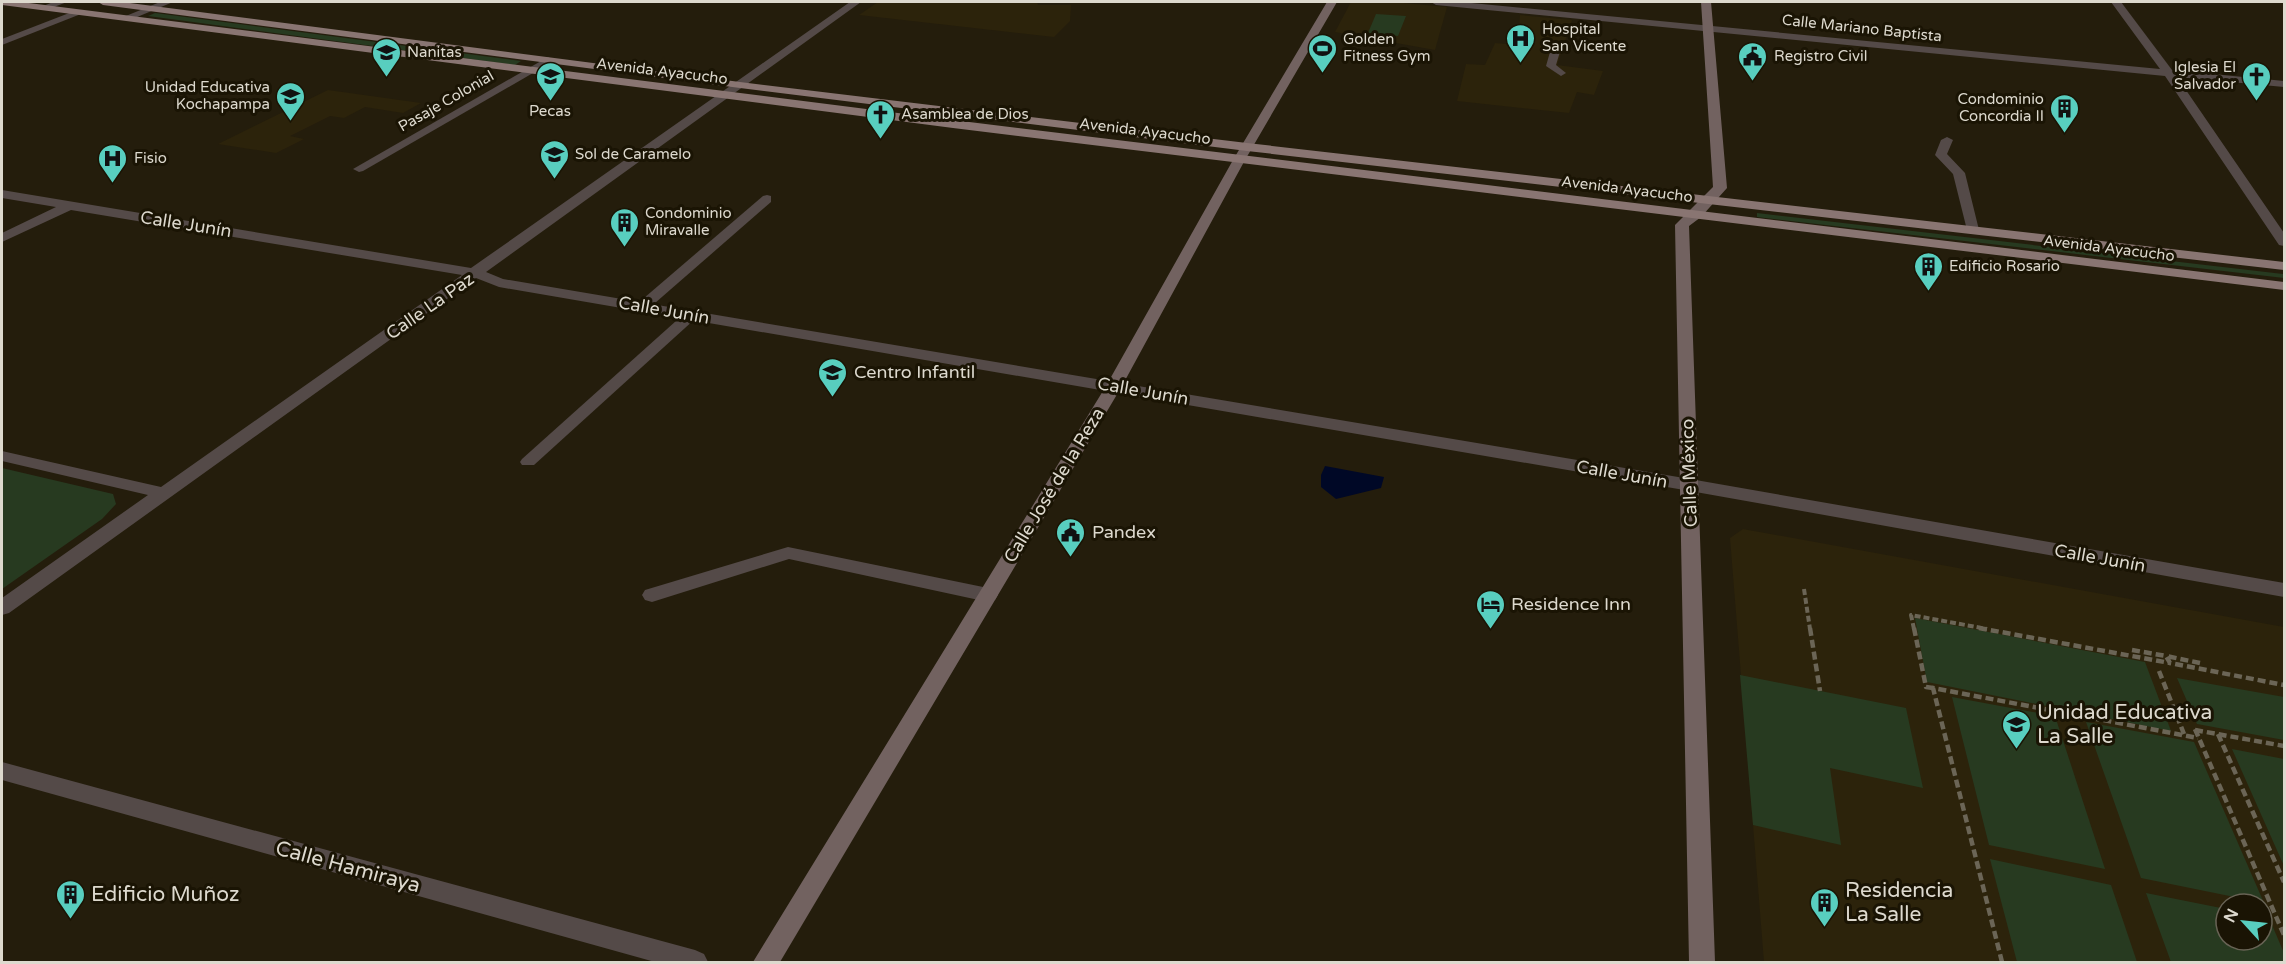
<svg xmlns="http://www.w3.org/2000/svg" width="2286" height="964" font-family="'Varela Round',sans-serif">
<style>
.built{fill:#2c230b;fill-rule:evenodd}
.green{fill:#273a20}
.water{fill:#000826}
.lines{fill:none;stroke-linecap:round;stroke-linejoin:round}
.path-far1{stroke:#6b6556;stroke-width:4;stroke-dasharray:6 3;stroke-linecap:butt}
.path{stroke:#6b6556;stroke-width:4.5;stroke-dasharray:8 4;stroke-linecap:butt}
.service{fill:#544a48;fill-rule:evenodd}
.minor{fill:#544a48;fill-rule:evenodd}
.secondary{fill:#726260;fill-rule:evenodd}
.primary{fill:#897572;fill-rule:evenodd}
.labels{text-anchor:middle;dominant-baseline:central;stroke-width:6;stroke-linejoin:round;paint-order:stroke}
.far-street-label{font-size:15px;fill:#ddd9ce;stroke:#1a1404}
.far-poi-label{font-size:15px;fill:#ddd9ce;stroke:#1a1404;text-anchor:start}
.street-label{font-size:18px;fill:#ddd9ce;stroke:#1a1404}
.poi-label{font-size:18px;fill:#ddd9ce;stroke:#1a1404;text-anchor:start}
.near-poi-label{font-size:21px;fill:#ddd9ce;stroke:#1a1404;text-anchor:start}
.near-street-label{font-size:21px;fill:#ddd9ce;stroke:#1a1404}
</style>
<rect width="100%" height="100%" fill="#241d0c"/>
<g class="built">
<path d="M878,2H1037L1038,5H1071L1070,21L1054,37L859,15Z"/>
<path d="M1351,2H1393L1447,7L1435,50L1335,32Z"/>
<path d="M1520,15L1572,20L1557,65L1603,71L1594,95L1577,92L1569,113L1457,101L1466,64L1485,65L1495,43L1518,45Z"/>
<path d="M328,90L421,103L403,113L365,107L344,118L330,116L290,136L304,139L276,153L218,144Z"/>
<path d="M1743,529L2284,627V962H1764L1730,538ZM2226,904H2262V940H2226Z"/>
</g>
<g class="green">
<path d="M155,13L521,61L515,65L148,16Z"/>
<path d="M1376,14L1406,16L1398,36L1368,33Z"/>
<path d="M1757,213L2283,274L2284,278L1757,217Z"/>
<path d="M2,468L113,494L116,504L102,519L2,589Z"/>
<path d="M1915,618L2145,662L2171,731L1927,682Z"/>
<path d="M1740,675L1906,708L1923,788L1830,768L1841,845L1753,825Z"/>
<path d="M2177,678L2284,697V740L2197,724Z"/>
<path d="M1952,697L2055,716L2105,869L1989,845Z"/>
<path d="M2086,722L2194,742L2264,903L2141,878Z"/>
<path d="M2232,749L2284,759V866Z"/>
<path d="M1990,859L2111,885L2137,962H2017Z"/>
<path d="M2146,893L2226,909V940H2262V917L2269,918L2284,953V962H2171Z"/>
</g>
<path class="water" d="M1325,466L1384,477L1381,488L1336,499L1321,487V475Z"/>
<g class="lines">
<g class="path-far1">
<path d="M1804,589L1810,629"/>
<path d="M1914,629L1911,615L1987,629"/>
</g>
<g class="path">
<path d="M1810,628L1820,691"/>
<path d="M1914,628L1926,687L1933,688"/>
<path d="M1979,628L2170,663"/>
<path d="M2132,650L2166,656"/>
<path d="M2200,663L2166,656L2170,663L2284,685"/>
<path d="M2159,671L2184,734"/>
<path d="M2195,729L2284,935"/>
<path d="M2195,730L2284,746"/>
<path d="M2218,734L2284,882"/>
<path d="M2002,962L1933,688L2198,738"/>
</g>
<g class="service">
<path d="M1557,42L1562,45L1556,65L1566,73L1561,76L1546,66L1552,45Z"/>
<path d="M548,57L553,60L552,62L363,171L359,172L353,169Z"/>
<path d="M1947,137L1953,140L1947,154L1965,173L1979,230L1977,233H1969L1967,230L1953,174L1935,155L1941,140Z"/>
<path d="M767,195L771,196V202L647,310H637L635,307L637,304L763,196Z"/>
<path d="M691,311L696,312L698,315L696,318L534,465H522L520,462L522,459L686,312Z"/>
</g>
<g class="minor">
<path d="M53,2H67L46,10L41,7Z"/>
<path d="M160,2H173L130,20L121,18Z"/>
<path d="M850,2H861L486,272L503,279L1690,479L2284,583V597L1690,491L499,287L476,278L9,613L2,615V598L148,495L2,461V451L161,487L462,275L71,210L2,242V233L56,207L2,198V190L471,268Z"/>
<path d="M1431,2H1461L2160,69L2111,2H2121L2172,70L2284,81V87L2177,77L2284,233V246L2279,245L2165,76L1436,5Z"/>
<path d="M77,10L86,12L2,45V39Z"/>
<path d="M788,547L988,588L995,590L998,595L995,600L988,602L789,559L652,602L645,600L642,595L645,590Z"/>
<path d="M2,762L695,950L704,954L708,962H655L2,780Z"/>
</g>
<g class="secondary">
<path d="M1327,2H1337L1245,160L1122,386L780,962H753L1106,386L1233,160Z"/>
<path d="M1701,2H1711L1727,188L1701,217L1689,226L1715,962H1689L1675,225L1713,187Z"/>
</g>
<g class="primary">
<path d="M2,2H21L953,120L2284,282V290L953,128L2,5Z"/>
<path d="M98,2H122L740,82L1247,143L2284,262V270L1247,151L740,88L103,5Z"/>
</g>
</g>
<defs>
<symbol id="hospital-pin" viewBox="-11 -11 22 30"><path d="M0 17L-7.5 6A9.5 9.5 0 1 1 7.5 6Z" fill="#58cebf" stroke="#1a1404"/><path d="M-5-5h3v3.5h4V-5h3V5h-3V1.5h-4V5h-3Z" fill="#111"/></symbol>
<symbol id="stadium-pin" viewBox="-11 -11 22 30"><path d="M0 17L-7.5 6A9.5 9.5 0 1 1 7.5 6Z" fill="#58cebf" stroke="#1a1404"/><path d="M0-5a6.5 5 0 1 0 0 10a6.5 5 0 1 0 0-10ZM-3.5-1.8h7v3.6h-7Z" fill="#111"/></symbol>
<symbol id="school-pin" viewBox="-11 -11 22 30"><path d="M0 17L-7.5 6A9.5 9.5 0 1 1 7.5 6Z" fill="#58cebf" stroke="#1a1404"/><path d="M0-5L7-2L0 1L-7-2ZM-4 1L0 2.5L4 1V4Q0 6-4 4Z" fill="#111"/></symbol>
<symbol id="civic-pin" viewBox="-11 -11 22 30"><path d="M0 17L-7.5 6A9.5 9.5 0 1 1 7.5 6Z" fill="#58cebf" stroke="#1a1404"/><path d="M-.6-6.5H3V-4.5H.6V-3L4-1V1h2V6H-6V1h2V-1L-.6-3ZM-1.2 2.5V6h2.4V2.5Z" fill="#111"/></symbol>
<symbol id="church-pin" viewBox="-11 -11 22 30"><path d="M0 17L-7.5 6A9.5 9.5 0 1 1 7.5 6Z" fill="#58cebf" stroke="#1a1404"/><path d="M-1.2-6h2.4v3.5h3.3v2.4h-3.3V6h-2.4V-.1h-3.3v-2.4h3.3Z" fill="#111"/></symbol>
<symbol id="building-pin" viewBox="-11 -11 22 30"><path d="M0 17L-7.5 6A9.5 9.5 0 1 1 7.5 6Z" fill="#58cebf" stroke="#1a1404"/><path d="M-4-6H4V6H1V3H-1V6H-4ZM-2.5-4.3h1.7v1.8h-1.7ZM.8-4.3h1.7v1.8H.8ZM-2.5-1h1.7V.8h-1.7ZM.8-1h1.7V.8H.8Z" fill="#111"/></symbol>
<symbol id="hotel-pin" viewBox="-11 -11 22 30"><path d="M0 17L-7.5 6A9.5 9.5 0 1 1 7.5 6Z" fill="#58cebf" stroke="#1a1404"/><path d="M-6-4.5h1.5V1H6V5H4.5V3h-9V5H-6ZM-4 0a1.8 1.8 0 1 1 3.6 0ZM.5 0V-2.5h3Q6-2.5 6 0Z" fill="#111"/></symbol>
</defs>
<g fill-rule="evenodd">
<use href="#hospital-pin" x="1504" y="22" width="33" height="45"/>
<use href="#stadium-pin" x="1306" y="32" width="33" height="45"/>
<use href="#school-pin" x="370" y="36" width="33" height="45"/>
<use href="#civic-pin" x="1736" y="40" width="33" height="45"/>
<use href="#school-pin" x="534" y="60" width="33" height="45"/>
<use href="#church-pin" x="2240" y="60" width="33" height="45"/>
<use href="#school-pin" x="274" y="80" width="33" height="45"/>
<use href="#building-pin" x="2048" y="92" width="33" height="45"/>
<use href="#church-pin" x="864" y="98" width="33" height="45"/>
<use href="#school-pin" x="538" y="138" width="33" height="45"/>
<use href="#hospital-pin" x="96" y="142" width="33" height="45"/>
<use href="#building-pin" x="608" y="206" width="33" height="45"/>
<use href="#building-pin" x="1912" y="250" width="33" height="45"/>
<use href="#school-pin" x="816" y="356" width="33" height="45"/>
<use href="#civic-pin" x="1054" y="516" width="33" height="45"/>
<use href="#hotel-pin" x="1474" y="588" width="33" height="45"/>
<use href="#school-pin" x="2000" y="708" width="33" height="45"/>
<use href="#building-pin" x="54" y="878" width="33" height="45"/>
<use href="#building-pin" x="1808" y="886" width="33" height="45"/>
</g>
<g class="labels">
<g class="far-street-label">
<text transform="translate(1862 28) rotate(6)">Calle Mariano Baptista</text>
<text transform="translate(662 71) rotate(7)">Avenida Ayacucho</text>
<text transform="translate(446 101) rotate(-30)">Pasaje Colonial</text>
<text transform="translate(1145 131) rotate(7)">Avenida Ayacucho</text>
<text transform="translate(1627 189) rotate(7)">Avenida Ayacucho</text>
<text transform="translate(2109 248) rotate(7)">Avenida Ayacucho</text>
</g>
<g class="far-poi-label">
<text x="1542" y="29">Hospital<tspan x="1542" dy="17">San Vicente</tspan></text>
<text x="1343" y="39">Golden<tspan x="1343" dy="17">Fitness Gym</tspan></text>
<text x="407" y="52">Nanitas</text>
<text x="1774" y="56">Registro Civil</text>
<text x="2236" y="67" text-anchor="end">Iglesia El<tspan x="2236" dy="17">Salvador</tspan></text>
<text x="270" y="87" text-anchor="end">Unidad Educativa<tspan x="270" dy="17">Kochapampa</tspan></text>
<text x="2044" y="99" text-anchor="end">Condominio<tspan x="2044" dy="17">Concordia II</tspan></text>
<text x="550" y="111" text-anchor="middle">Pecas</text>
<text x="901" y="114">Asamblea de Dios</text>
<text x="575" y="154">Sol de Caramelo</text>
<text x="134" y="158">Fisio</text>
<text x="645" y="213">Condominio<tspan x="645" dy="17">Miravalle</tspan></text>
<text x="1949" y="266">Edificio Rosario</text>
</g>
<g class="street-label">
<text transform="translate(186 224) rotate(9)">Calle Junín</text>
<text transform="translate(430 306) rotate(-35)">Calle La Paz</text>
<text transform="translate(664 310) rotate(10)">Calle Junín</text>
<text transform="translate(1143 391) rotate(10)">Calle Junín</text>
<text transform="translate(1689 473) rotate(-92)">Calle México</text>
<text transform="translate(1622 474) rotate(10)">Calle Junín</text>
<text transform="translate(1054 485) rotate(-59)">Calle José de la Reza</text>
<text transform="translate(2100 558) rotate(10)">Calle Junín</text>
</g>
<g class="poi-label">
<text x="854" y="372">Centro Infantil</text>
<text x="1092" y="532">Pandex</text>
<text x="1511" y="604">Residence Inn</text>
</g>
<g class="near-poi-label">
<text x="2037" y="712">Unidad Educativa<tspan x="2037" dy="24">La Salle</tspan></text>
<text x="1845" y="890">Residencia<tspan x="1845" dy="24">La Salle</tspan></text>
<text x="91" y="894">Edificio Muñoz</text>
</g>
<g class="near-street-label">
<text transform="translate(348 867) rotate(15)">Calle Hamiraya</text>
</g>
</g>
<rect width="2286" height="964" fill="none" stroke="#ddd9ce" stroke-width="6"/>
<g transform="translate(2244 922) rotate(297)"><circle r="28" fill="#1a1404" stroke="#686355" stroke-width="1.5"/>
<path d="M0-4.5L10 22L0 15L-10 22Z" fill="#58cebf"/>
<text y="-9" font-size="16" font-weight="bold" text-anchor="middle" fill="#ddd9ce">N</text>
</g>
</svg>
